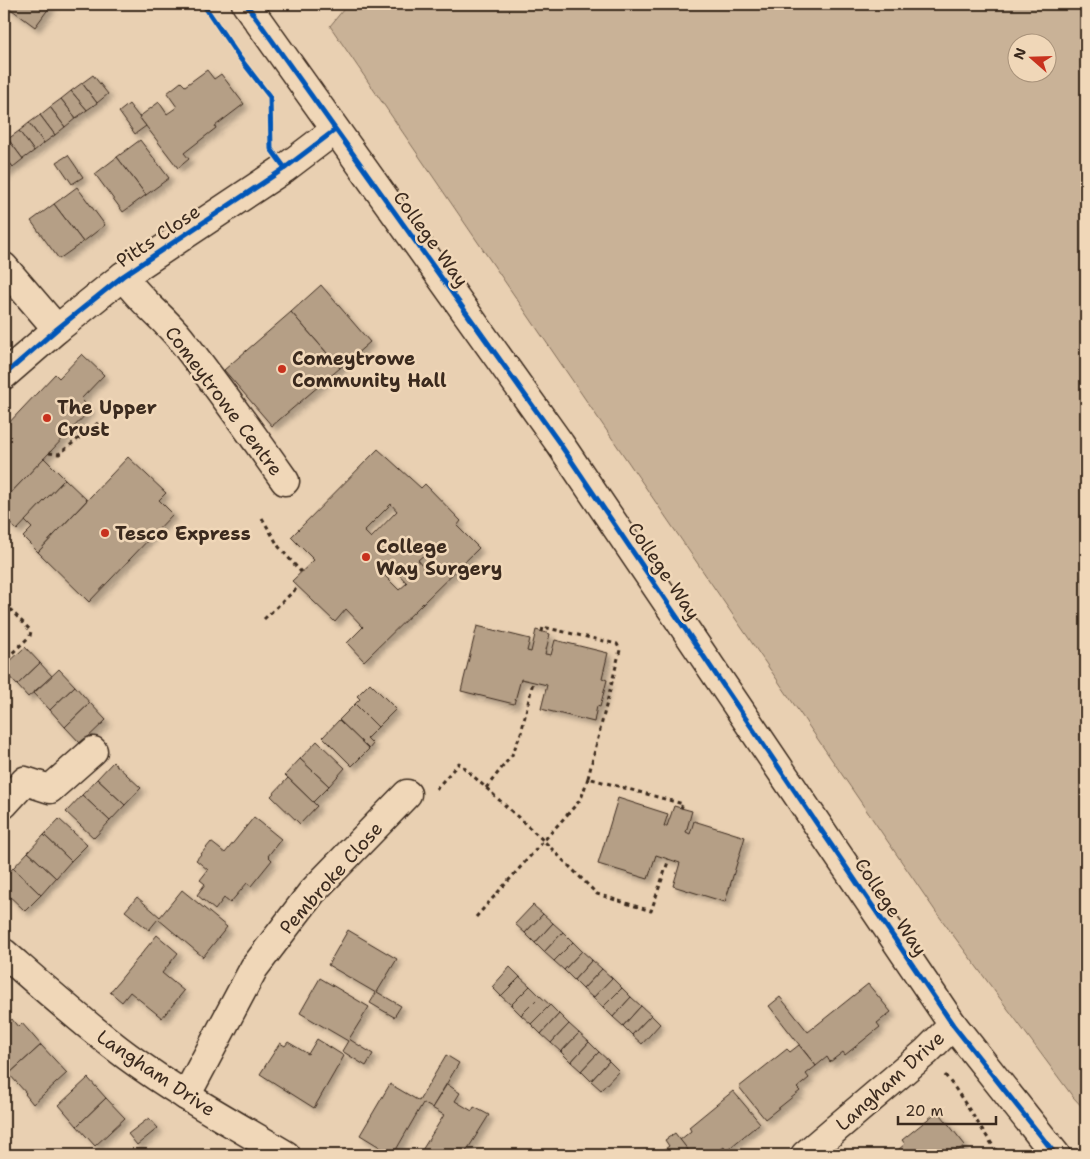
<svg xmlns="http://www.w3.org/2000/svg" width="1090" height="1159" font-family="'Shantell Sans',sans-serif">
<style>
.green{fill:#c9b297;stroke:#826e5a;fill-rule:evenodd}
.building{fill:#b59f86;stroke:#3b2a1e;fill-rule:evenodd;filter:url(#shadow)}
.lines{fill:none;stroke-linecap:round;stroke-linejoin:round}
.minor-casing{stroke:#3b2a1e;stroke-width:31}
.path{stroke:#3b2a1e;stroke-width:3;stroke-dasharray:4 4;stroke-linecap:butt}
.minor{stroke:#f0d7b8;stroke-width:28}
.quiet{stroke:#3e90ca;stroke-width:4;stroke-dasharray:8 4;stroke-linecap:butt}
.cycleway-casing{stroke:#f0d7b8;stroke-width:8}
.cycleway{stroke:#0057b8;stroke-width:5}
.poi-dot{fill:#c8321e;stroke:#f0d7b8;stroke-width:2}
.labels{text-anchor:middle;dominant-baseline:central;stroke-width:5;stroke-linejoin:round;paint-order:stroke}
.street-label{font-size:19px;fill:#3b2a1e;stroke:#f0d7b8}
.poi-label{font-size:19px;font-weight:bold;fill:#3b2a1e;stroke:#f0d7b8;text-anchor:start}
</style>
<defs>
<filter id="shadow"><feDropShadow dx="4.5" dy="4.5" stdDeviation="2.5" flood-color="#0004"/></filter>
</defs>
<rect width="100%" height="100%" fill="#e9d0b2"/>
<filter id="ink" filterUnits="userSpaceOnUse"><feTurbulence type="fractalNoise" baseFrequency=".02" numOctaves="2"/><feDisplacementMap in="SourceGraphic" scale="10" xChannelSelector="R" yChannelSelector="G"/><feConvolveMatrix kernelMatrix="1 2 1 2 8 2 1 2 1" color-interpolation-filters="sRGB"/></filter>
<g filter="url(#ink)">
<path class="green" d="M348,4H1086V1111L1073,1097L936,912L330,26ZM1018,42H1048V72H1018Z"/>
<g class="building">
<path d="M4,4H52L35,27Z"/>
<path d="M207,70L214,79L221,74L244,104L215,126L216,128L184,153L189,159L178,168L139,117L159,102L167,114L177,107L167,93L181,82L185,86Z"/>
<path d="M93,75L108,94L97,103L82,83Z"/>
<path d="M82,83L97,103L87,110L71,91Z"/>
<path d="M71,91L87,110L76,118L61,99Z"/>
<path d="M61,99L76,118L65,127L50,107Z"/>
<path d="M129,104L146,126L135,134L119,112Z"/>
<path d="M50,107L65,127L55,135L40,115Z"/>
<path d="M40,115L55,135L44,143L29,123Z"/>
<path d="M29,123L44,143L34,151L19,131Z"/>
<path d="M19,131L34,151L23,159L8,139Z"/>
<path d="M8,139L23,159L13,167L4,156V143Z"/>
<path d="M140,140L169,178L146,195L117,157Z"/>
<path d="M68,155L83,177L72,184L57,162Z"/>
<path d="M4,156L13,167L4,174Z"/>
<path d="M117,157L146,195L123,212L95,174Z"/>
<path d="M77,187L105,225L83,242L54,204Z"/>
<path d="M54,204L83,242L59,259L31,221Z"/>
<path d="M321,285L370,342L340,368L291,312Z"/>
<path d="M291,312L340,368L272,426L224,370Z"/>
<path d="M82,354L104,375L81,399L91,409L9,495L4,489V428L55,374L59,378Z"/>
<path d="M378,449L421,488L425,484L461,521L457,526L479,548L364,661L347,643L363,627L346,609L335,622L292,581L314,560L291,537ZM391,504L397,511L371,538L364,531ZM431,549L436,555L423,566L418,560ZM390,565L407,583L399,590L382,573Z"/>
<path d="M128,457L166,493L159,500L173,514L89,602L38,552Z"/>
<path d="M44,458L65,479L17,530L4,518V500Z"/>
<path d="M65,479L87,500L38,552L23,537L32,528L25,521Z"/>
<path d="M477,626L530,639L527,651L531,652L536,630L550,634L545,654L551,655L555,640L608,653L602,678L607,680L600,707L597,706L594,722L541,709L547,685L521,679L514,704L461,691Z"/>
<path d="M25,647L40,663L17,685L4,671V667Z"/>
<path d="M40,663L52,676L28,697L17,685Z"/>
<path d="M59,669L75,686L50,710L34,693Z"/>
<path d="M370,683L396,709L378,727L355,704L360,699L357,696Z"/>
<path d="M75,686L90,703L65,727L50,710Z"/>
<path d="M90,703L106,720L81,744L65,727Z"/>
<path d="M355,704L378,727L367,738L373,744L369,749L339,720Z"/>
<path d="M339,720L369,749L352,766L323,737Z"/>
<path d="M317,741L345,768L329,786L300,759Z"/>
<path d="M300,759L329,786L313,802L285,775Z"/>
<path d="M113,762L141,788L125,805L97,779Z"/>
<path d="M288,778L317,806L300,824L271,796Z"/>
<path d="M97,779L125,805L110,821L82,795Z"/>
<path d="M82,795L110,821L94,838L66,812Z"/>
<path d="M618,798L668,814L664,826H667L674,806L692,811L686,832L690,834L694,821L745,837L725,902L673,886L680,863L656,855L648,879L598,864Z"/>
<path d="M254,817L281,839L268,856L272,860L251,886L247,883L230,903L224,898L215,910L197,895L205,884L200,880L208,870L196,860L211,842L225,853Z"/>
<path d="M59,819L87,845L71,861L44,835Z"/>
<path d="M44,835L71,861L56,878L28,852Z"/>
<path d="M28,852L56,878L41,895L13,868Z"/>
<path d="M13,868L41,895L25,911L4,891V878Z"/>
<path d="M182,890L227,927L203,957L158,919L149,930L125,911L137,897L160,917Z"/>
<path d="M533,905L543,914L525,933L515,924Z"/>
<path d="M543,914L553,923L535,943L525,933Z"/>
<path d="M553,923L563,932L544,952L535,943Z"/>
<path d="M348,930L397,959L377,992L401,1006L394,1017L370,1003L376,993L328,965Z"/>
<path d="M563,932L573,942L554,961L544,952Z"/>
<path d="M157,935L178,953L162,973L184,991L162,1018L130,992L122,1002L110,992Z"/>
<path d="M573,942L582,951L564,970L554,961Z"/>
<path d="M582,951L592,960L574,980L564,970Z"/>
<path d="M592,960L602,969L583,989L574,980Z"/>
<path d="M510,967L520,977L501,996L492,987Z"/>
<path d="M602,969L612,978L593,998L583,989Z"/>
<path d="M520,977L530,986L511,1005L501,996Z"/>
<path d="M320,978L369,1007L349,1039L373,1054L366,1066L342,1051L348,1041L300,1013Z"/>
<path d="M612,978L622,988L603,1007L593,998Z"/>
<path d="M868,984L891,1012L877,1023L880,1027L845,1055L843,1052L830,1062L827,1057L816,1066L769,1006L780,997L808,1032Z"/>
<path d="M530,986L540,996L521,1015L511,1005Z"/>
<path d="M622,988L631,997L613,1017L603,1007Z"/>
<path d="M540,996L550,1005L531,1024L521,1015Z"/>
<path d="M631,997L641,1006L623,1026L613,1017Z"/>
<path d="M550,1005L559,1014L541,1034L531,1024Z"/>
<path d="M641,1006L651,1015L632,1035L623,1026Z"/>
<path d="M559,1014L569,1024L551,1043L541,1034Z"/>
<path d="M651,1015L660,1024L642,1044L632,1035Z"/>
<path d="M12,1019L18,1027L22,1023L41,1045L9,1074L4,1068V1026Z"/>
<path d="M569,1024L579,1033L561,1052L551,1043Z"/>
<path d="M579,1033L589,1042L571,1062L561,1052Z"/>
<path d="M317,1039L344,1056L314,1108L260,1074L280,1043L285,1046L288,1042L308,1054Z"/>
<path d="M589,1042L599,1052L581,1071L571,1062Z"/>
<path d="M41,1045L67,1073L33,1104L25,1094L26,1093L9,1074Z"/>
<path d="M799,1045L816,1066L806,1074L809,1078L797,1088L800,1091L765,1119L739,1087L787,1049L790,1052Z"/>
<path d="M599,1052L609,1061L591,1081L581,1071Z"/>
<path d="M446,1055L459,1063L432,1108L423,1103L393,1155L360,1135L390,1084L419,1101Z"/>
<path d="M609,1061L619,1071L601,1090L591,1081Z"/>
<path d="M88,1078L106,1098L77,1126L59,1105Z"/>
<path d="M447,1084L460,1093L455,1101L472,1111L474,1107L489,1115L464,1155H419L444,1115L432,1108Z"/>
<path d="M733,1091L760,1123L726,1151L724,1147L713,1155H709L707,1153L704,1155H692L680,1140L691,1131L689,1127Z"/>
<path d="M106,1098L125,1118L95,1146L77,1126Z"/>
<path d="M938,1111L965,1145L952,1155H892L905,1144L902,1140Z"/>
<path d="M149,1118L158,1128L137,1145L128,1134Z"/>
<path d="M675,1133L692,1155H657L669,1146L665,1140Z"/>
<path d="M191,1150L193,1155H176Z"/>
</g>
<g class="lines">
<defs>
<g id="minor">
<path d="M246,4L560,444L953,1025L1056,1155"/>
<path d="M4,267L57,329"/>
<path d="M123,276C139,300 162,316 180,338C217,385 251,433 285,481"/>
<path d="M4,375L57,329L123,276L285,168L335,130"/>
<path d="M4,804L25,781L50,789L93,751"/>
<path d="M4,953C44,988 84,1024 127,1056C177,1093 232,1123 286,1155"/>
<path d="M186,1096L254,968L312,892L407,794"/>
<path d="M805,1155L926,1052L953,1025"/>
</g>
</defs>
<use href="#minor" class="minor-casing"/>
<g class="path">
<path d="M49,453L59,454L98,423"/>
<path d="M4,492L5,490"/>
<path d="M262,518L279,547L301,572"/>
<path d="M4,603L31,631L30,636L4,661"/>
<path d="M264,619L298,587"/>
<path d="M542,632L543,627L617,644L620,650L588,778"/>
<path d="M486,788L512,755L521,733L533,682"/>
<path d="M436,789L459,763L544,841L597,894L651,911L669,859"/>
<path d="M476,917L581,799L588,778L683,804L681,808"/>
<path d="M945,1075L955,1088L999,1155"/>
</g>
<use href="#minor" class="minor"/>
<path class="quiet" d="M289,4H290"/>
<defs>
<g id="cycleway">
<path d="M203,4L239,57L270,97L271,149L285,168"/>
<path d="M246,4L560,444L953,1025L1056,1155"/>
<path d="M4,375L57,329L123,276L285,168L335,130"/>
</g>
</defs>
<use href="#cycleway" class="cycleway-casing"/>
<use href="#cycleway" class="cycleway"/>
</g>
</g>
<g class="poi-dot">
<circle cx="282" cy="369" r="5"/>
<circle cx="47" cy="418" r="5"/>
<circle cx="105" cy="533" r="5"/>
<circle cx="366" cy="557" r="5"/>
</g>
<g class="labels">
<g class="street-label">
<text transform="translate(158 236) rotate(-34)">Pitts Close</text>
<text transform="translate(431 239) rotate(54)">College Way</text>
<text transform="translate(224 401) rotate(53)">Comeytrowe Centre</text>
<text transform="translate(664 571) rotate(56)">College Way</text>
<text transform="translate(331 878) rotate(-48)">Pembroke Close</text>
<text transform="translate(891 907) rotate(56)">College Way</text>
<text transform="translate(156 1073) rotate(34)">Langham Drive</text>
<text transform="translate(890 1081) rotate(-42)">Langham Drive</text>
</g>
<g class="poi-label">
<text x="292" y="358">Comeytrowe<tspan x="292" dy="22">Community Hall</tspan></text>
<text x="57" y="407">The Upper<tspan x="57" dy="22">Crust</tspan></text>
<text x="115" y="533">Tesco Express</text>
<text x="376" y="546">College<tspan x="376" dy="22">Way Surgery</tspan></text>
</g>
</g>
<rect width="1090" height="1159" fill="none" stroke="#f0d7b8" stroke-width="20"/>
<rect x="10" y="10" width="1070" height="1139" fill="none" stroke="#3b2a1e" stroke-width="2" filter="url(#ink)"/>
<g transform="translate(1032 58) rotate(290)"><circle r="24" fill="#f0d7b8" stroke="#a8927a"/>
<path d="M0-4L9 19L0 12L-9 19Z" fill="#c8321e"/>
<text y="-8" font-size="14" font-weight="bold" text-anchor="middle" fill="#3b2a1e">N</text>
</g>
<path d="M898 1116v8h98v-8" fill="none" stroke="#3b2a1e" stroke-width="2.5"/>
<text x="905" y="1116" font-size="15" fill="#3b2a1e" stroke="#f0d7b8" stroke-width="4" paint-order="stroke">20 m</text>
</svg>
